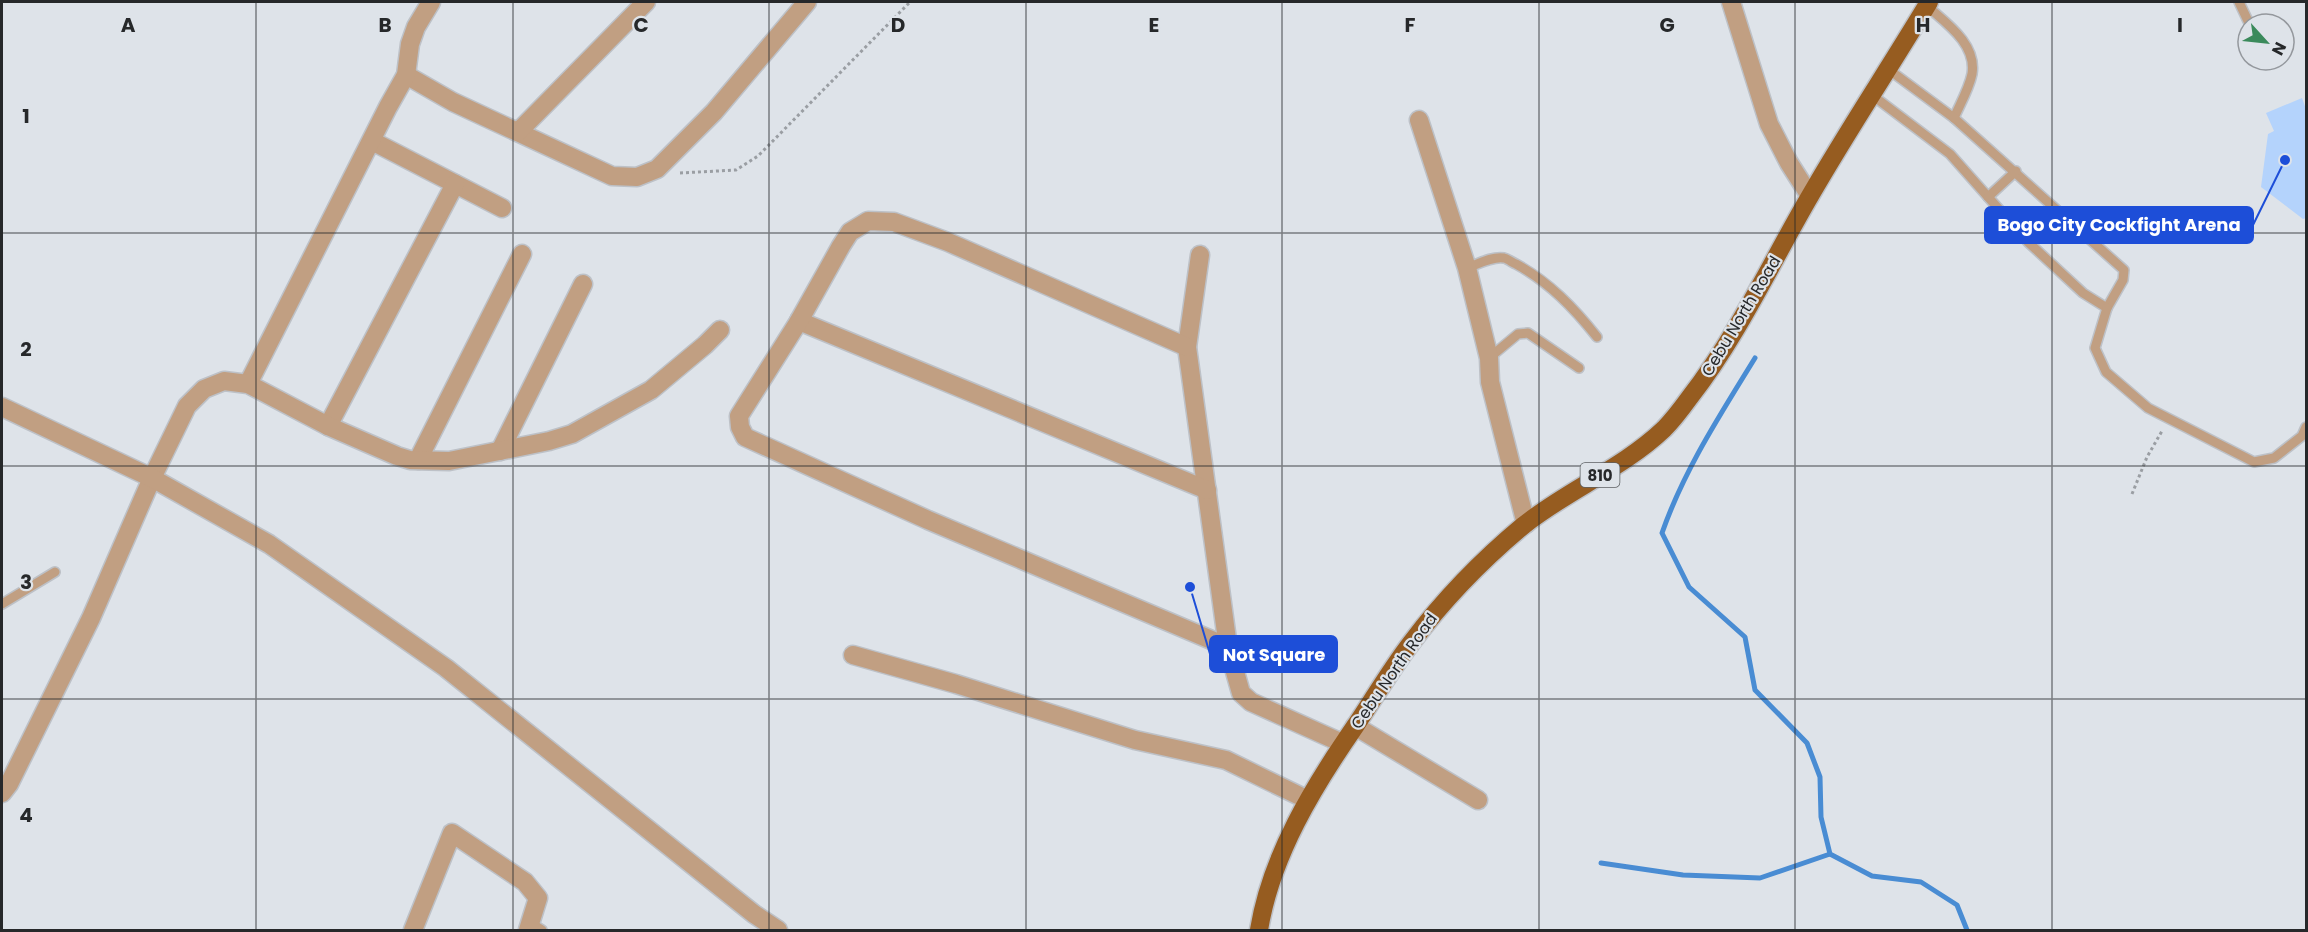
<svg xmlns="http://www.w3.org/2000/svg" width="2308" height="932" font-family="Poppins,sans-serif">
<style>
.green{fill:#b4d3fc}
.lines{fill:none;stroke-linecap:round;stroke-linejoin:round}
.stream{stroke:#498cd3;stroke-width:5}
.service-casing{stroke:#bdc1c7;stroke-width:12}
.minor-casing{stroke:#bdc1c7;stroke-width:21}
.tertiary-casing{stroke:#bdc1c7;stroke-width:21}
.trunk-casing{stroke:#bdc1c7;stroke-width:21}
.path{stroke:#9a9ea3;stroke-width:3;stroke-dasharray:3 3;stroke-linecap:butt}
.service{stroke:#c19f82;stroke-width:9}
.minor{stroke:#c19f82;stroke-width:18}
.tertiary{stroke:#c19f82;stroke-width:18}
.trunk{stroke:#965c20;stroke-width:18}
.grid{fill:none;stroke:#26282a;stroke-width:1.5;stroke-opacity:0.55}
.labels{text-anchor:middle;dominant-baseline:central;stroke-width:4.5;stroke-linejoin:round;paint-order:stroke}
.shield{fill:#dee3e9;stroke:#5d6063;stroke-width:1.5}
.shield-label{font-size:15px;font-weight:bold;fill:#26282a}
.street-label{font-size:16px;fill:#26282a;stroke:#dee3e9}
.grid-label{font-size:20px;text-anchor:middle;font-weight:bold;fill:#26282a;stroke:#dee3e9;stroke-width:4.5;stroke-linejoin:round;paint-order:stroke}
.leader{fill:none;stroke:#1d4ed8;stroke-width:2}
.callout-dot{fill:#1d4ed8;stroke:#dee3e9;stroke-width:2}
.callout{fill:#1d4ed8;stroke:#1d4ed8;stroke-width:2}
.callout-label{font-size:18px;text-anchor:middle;font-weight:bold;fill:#fff}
</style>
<rect width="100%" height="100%" fill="#dee3e9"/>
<path class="green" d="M2302,98L2306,109V218L2303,219L2261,187L2268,134L2274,131L2266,113Z"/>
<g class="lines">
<g class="stream">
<path d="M1755,358C1720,415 1684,470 1662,533L1689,587L1745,637L1755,690L1807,743L1820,777L1821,817L1830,854L1872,876L1921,882L1957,905L1967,930"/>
<path d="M1601,863L1683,875L1760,878L1830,854"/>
</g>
<defs>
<g id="service">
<path d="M2239,2L2248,21"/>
<path d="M1927,6C1946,23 1977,44 1972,74C1969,89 1960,104 1954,118"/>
<path d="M1872,95L1950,154L2028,242L2083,293L2107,308L2123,280L2124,270L1954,118L1888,69"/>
<path d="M1988,197L2016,171"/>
<path d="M1467,268C1478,264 1492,256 1504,258C1508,259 1513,263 1516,264C1549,282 1574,308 1597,337"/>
<path d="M2107,308L2095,348L2106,372L2148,408L2254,462L2274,458L2302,436L2306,427"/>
<path d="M1489,358L1518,334L1528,333L1579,368"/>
<path d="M2,604L55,572"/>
<path d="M531,923L542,930"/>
</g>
<g id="minor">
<path d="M406,75L453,102L612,176L637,177L657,169L714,112L807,2"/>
<path d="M1419,120L1467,268L1489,358L1490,382L1526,524"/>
<path d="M518,132L646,2"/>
<path d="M372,141L502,208"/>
<path d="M1200,255L1187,347L1228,647L1241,693L1251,702L1342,743"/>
<path d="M799,321L1207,490"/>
<path d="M1187,347L948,242L894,222L868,221L850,232L841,246L799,321L739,416L740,427L745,437L928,520L1228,647"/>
<path d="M248,384L388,107L406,75L410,44L416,27L431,2"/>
<path d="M328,426L455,184"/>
<path d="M500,451L583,284"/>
<path d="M418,460L522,254"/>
<path d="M853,655L956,684L1135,740L1226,760L1308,800"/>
<path d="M1355,726L1478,800"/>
<path d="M2,793L9,784L91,618L152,478L187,406L204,389L224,381L248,384L328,426L397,456L410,460L449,461L549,441L572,434L651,390L705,345L720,330"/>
<path d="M413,930L452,833L525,882L538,898L528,930"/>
</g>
<g id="tertiary">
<path d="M1731,2L1769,124L1789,163L1810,196"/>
<path d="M2,407L152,478L269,544L446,668L754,914L778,930"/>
</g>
<path id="trunk" d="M1259,930C1271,856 1313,787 1356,725C1374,698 1391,669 1411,643C1444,599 1482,560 1524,525C1568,490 1623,468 1664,429C1673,420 1682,408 1690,397C1738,335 1771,263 1810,196C1848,130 1890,67 1929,2"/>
</defs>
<use href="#service" class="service-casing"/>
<use href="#minor" class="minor-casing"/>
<use href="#tertiary" class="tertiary-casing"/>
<use href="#trunk" class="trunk-casing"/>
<g class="path">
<path d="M680,173L736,170L758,156L910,2"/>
<path d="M2132,494L2147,457L2162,431"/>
</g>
<use href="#service" class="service"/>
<use href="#minor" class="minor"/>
<use href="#tertiary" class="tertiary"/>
<use href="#trunk" class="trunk"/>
</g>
<path class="grid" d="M256,2V930M513,2V930M769,2V930M1026,2V930M1282,2V930M1539,2V930M1795,2V930M2052,2V930M2,233H2306M2,466H2306M2,699H2306"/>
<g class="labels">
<rect class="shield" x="1580.5" y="463" width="39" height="24" rx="4.5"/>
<g class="shield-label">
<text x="1600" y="475">810</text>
</g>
<g class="street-label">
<text transform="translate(1741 316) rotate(-59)">Cebu North Road</text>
<text transform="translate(1394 671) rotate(-55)">Cebu North Road</text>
</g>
</g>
<g class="grid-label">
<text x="128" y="32">A</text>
<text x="385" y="32">B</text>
<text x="641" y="32">C</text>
<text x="898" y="32">D</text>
<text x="1154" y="32">E</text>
<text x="1410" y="32">F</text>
<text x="1667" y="32">G</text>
<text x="1923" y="32">H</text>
<text x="2180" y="32">I</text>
<text x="26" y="123">1</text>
<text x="26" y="356">2</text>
<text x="26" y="589">3</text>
<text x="26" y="822">4</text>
</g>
<path class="leader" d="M2285 160L2253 225M1190 587L1210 654"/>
<g class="callout-dot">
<circle cx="2285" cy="160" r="6"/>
<circle cx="1190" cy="587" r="6"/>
</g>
<g class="callout">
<rect x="1985" y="207" width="268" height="36" rx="6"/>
<rect x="1210" y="636" width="127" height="36" rx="6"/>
</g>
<g class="callout-label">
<text x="2119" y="231">Bogo City Cockfight Arena</text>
<text x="1274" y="661">Not Square</text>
</g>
<rect width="2308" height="932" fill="none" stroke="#26282a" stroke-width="6"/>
<g transform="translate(2266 42) rotate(117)"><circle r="28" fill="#dee3e9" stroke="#94989d" stroke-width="1.5"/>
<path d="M0-4.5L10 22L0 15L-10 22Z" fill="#3a8a5b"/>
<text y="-9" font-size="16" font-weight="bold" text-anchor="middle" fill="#26282a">N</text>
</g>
</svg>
